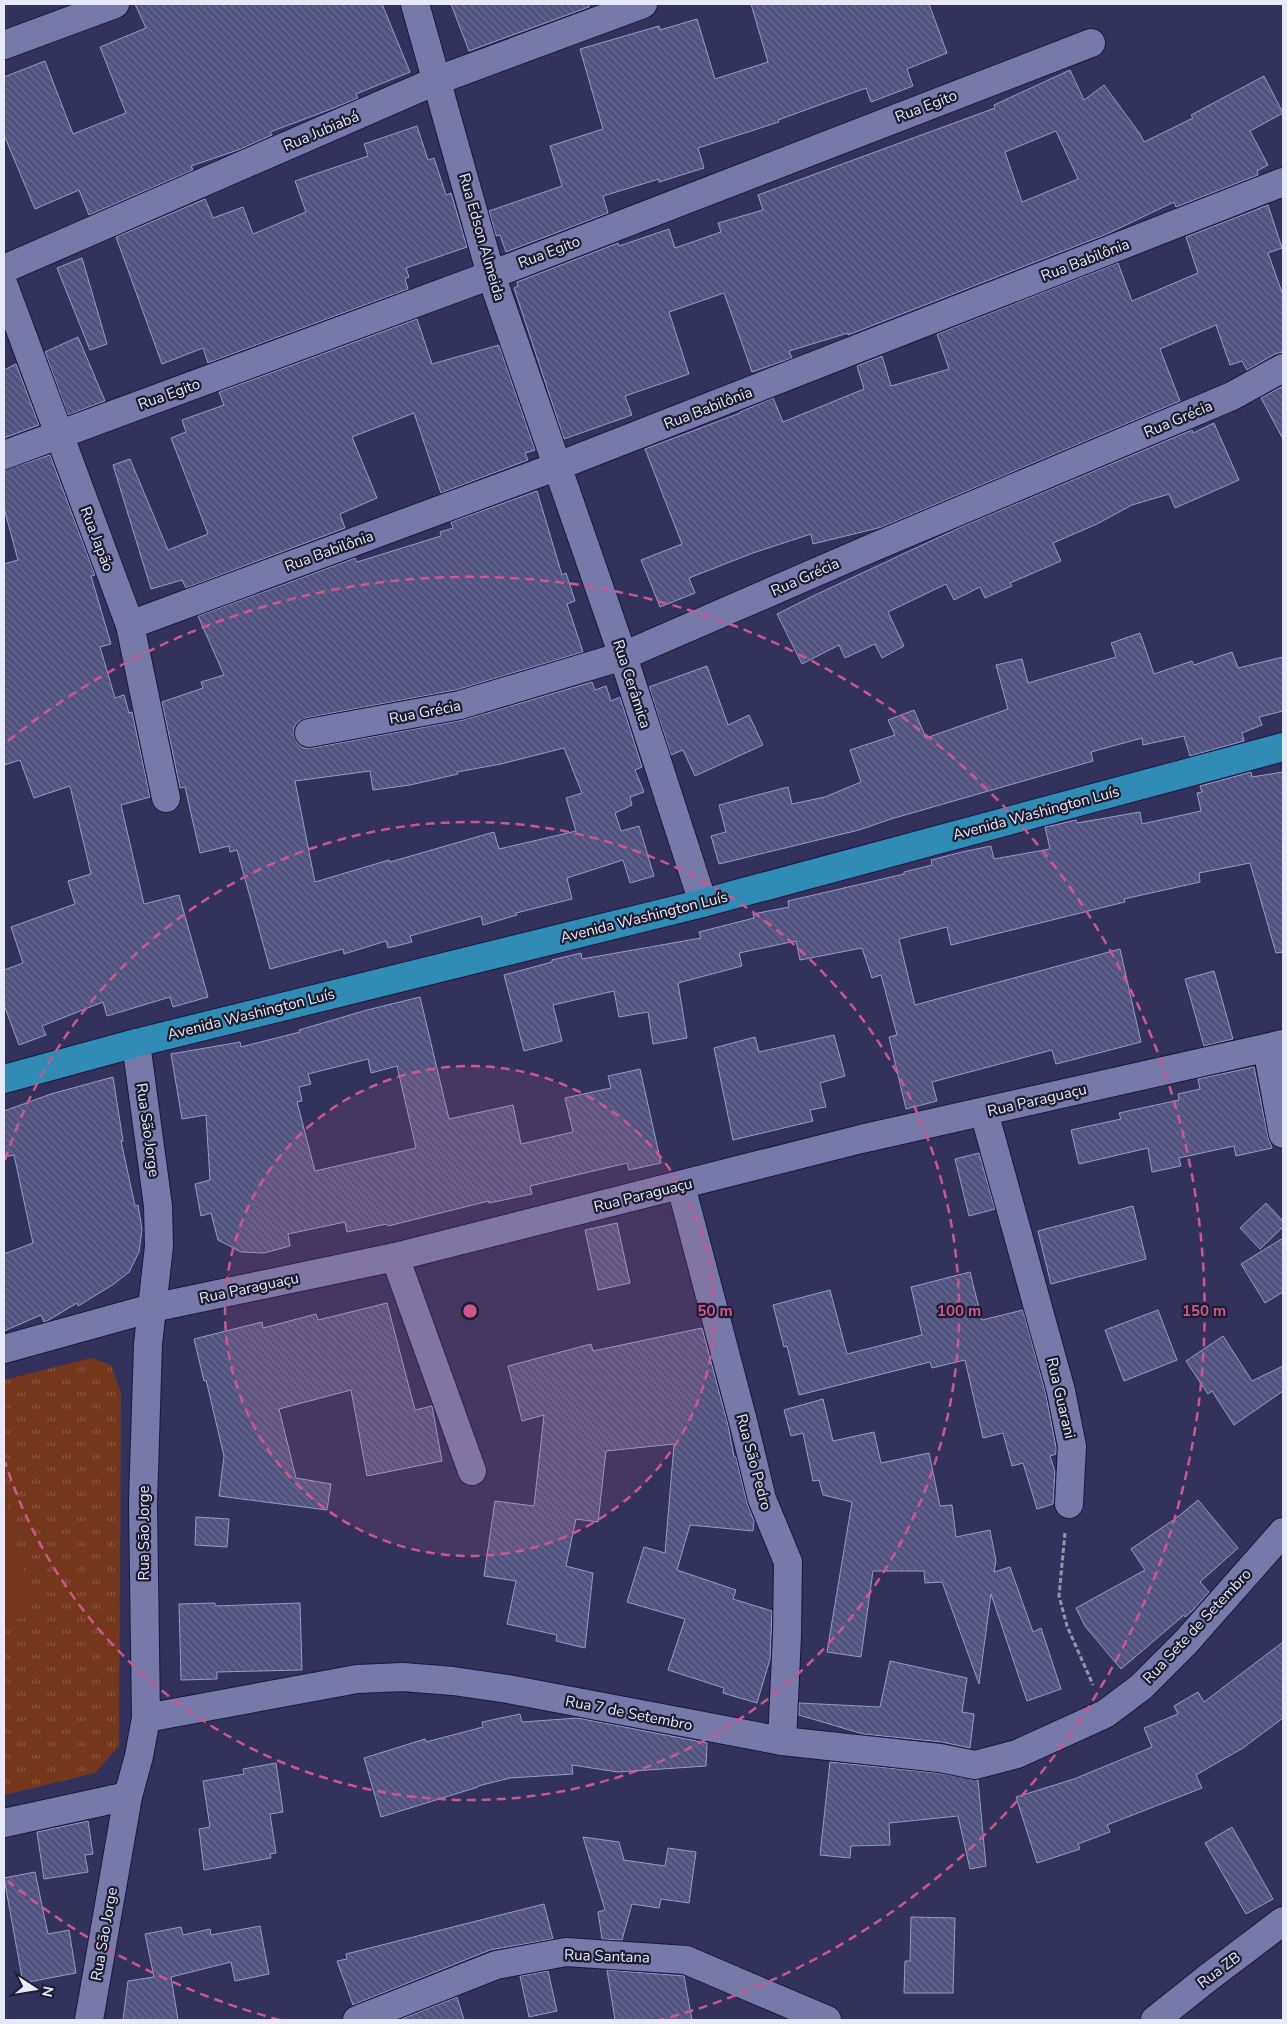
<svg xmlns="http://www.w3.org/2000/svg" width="1287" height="2024" font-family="'Nunito Sans',sans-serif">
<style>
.park{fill:url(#park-tufts)}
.garden{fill:#75371c}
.building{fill:url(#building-back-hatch);stroke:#9699cc;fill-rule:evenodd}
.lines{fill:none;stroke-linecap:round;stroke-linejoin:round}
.minor-casing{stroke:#1b1841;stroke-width:30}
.major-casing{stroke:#1b1841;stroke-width:30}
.path{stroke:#9394b1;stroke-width:3;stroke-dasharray:5 2.5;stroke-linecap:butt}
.minor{stroke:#7779aa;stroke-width:28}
.major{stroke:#308cb5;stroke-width:28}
.ring{fill:none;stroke:#cd578b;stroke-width:2.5;stroke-dasharray:9 6}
.labels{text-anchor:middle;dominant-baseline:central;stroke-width:4.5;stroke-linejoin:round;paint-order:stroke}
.street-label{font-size:15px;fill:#e8eafa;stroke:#1d1d31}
.centre{fill:#cd578b;stroke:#1d1d31;stroke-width:2.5}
.ring-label{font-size:15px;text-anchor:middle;font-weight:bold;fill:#cd578b;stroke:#1d1d31;stroke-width:4.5;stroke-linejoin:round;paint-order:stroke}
</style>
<defs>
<pattern id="park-tufts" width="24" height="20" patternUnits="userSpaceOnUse" patternTransform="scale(1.25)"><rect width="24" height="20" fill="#75371c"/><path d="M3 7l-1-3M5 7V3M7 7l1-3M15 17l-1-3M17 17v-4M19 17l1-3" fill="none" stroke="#89543e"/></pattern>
<pattern id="building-back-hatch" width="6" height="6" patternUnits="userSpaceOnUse" patternTransform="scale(1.25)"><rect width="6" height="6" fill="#515280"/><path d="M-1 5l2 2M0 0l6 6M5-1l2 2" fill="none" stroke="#6a6b93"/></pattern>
</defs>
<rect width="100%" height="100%" fill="#33325d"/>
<path class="park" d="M91,1358L111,1365L121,1393L119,1746L95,1773L4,1795V1380Z"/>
<path class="garden" d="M4,1488L33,1615L4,1622Z"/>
<g class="building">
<path d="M135,4H382L410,72L356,94L358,98L334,108L270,132L272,135L241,149L191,166L193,170L89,215L79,190L35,209L4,135V77L45,61L73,134L126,113L100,47L146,28Z"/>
<path d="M451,4H589V7L469,51Z"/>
<path d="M751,4H929L947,53L907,69L913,86L871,102L866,88L778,120L779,122L698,148L704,168L659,182V179L603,196L608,213L506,252L500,235L496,236L489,211L562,186L550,146L603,129L580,49L659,26L660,30L697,19L715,79L768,62Z"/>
<path d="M1070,70L1084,100L1104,85L1140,134L1144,142L1193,118L1191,115L1264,76L1283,113L1250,131L1268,165L1257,171L1258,175L1176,207L1174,202L1107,234L848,335V333L789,351L792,358L752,372L724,293L669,312L689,374L625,396L632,415L564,439L514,288L518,286L517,282L618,243L619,246L669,229L675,248L721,232L718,223L763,210L758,195L995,108L994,105ZM1056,131L1078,179L1022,202L1005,152Z"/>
<path d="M417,126L428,160L434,158L446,195L451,193L467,247L406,268L409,277L405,279L408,289L208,363L203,348L162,364L116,237L205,199L213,218L243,207L253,234L306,212L295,181L368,156L364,144Z"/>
<path d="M1268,205L1282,248L1268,253L1283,295V352L1275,354L1247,370L1242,361L1230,365L1216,325L1160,349L1180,401L882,527L813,544L811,534L753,553L689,578L695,593L660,607L641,560L682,544L645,449L740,413V412L773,398L783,422L864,389L857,366L882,356L891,386L949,369L937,334L1118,263L1132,301L1198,273L1186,237Z"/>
<path d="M82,258L107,344L90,350L57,268Z"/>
<path d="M417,319L432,364L499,345L535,450L525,453L528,460L441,493L414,413L352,437L377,498L340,514L345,528L186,588L182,580L151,589L113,465L130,459L168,550L208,534L171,438L186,432L182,420L224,405L219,392Z"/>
<path d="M78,337L105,401L68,415L45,352Z"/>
<path d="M16,364L39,425L4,438V370Z"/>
<path d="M1283,386V439L1261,398Z"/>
<path d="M1214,423L1239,480L1175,508L1169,494L1132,505L1097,524L1053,543L1061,561L1010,583L1012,586L985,598L980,587L954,600L946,584L888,612L904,646L882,658L875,644L845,658L839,645L802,664L777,614L815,595L963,526L1192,430L1193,433Z"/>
<path d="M50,455L95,575L91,576L111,644L100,647L115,698L124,695L129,713L132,712L150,797L121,805L144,904L179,895L208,997L173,1007L170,997L107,1016L103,1002L42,1026L46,1035L19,1045L4,1005V970L23,963L11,927L75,904L68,881L91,874L70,786L34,798L20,760L4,765V564L18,560L4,508V470Z"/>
<path d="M537,491L562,575L566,573L575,601L567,604L583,652L456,690L306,718L299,721L294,727V736L297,743L303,748H312L463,720L592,682L595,690L606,686L611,701L620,697L642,767L635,770L644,792L630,797L632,805L615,813L621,831L639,826L654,876L630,883L623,860L567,878L572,899L516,913L517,915L483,925L481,916L410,936L412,942L388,948L386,941L344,954L343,949L270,969L237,850L230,852L229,846L200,853L185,787L180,788L162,702L203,688L201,682L224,675L198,616L355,558L357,562L441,536L440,532L453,528L451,522ZM564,748L582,793L566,798L576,831L499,849L494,832L390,862L389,860L315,882L295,781L370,771L373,790L410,785L458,774L457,772L501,764Z"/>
<path d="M1140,633L1154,674L1192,661L1194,665L1232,652L1238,668L1283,657V711L1259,717L1262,725L1242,733L1244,741L1190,756L1184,736L1143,745L1142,738L1091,752L1093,761L891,819L859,830L719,864L711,836L726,832L719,805L788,787L792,804L825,797L861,782L850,750L895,735L888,720L914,710L926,738L1008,709L996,665L1022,659L1028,683L1116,657L1111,643Z"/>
<path d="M707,666L728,725L749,715L763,745L695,776L683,750L671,755L649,687Z"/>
<path d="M1251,772L1252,777L1283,772V952L1276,953L1250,863L1199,873L1200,882L1124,899L1125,902L951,945L947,927L899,939L915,1005L1120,949L1141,1042L1056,1064L1052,1050L932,1082L937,1101L906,1109L889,1037L897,1035L881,975L872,978L862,948L800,960L796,941L739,953L742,966L678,983L687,1038L653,1044L648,1012L619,1017L614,991L553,1005L562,1041L524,1051L504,975L552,962V960L581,953L582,959L701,938L699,932L754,918L753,914L789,907L788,901L904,874V872L932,865L931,860L962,852L991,846L994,859L1050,849L1045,827L1055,825L1076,820L1077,823L1140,812L1142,824L1201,811L1197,793L1202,792L1200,786Z"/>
<path d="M1214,971L1233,1039L1204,1046L1185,979Z"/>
<path d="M420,997L449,1119L513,1105L521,1144L573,1132L565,1098L611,1088L608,1076L640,1069L661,1163L629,1170L627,1163L530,1186L532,1194L489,1203V1201L388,1226L387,1224L347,1232L345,1222L288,1234L290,1246L264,1253L241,1252L218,1240L211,1213L201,1216L195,1184L210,1180L206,1115L182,1119L171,1054L240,1042L241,1047L300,1032L299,1030L367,1010ZM368,1059L371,1073L397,1066L416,1148L315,1171L297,1102L302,1101L299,1087L311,1084L308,1074Z"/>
<path d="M834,1035L845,1076L820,1083L826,1107L810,1110L813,1121L733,1140L714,1048L755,1037L759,1052Z"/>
<path d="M1254,1067L1268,1137L1272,1148L1236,1156L1234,1146L1179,1158L1181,1166L1152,1172L1148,1148L1079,1164L1071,1130L1121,1119L1119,1113L1179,1100L1178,1094L1200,1089L1198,1079Z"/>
<path d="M113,1077L123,1141H121L135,1206L138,1205L142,1229L139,1252L129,1272L114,1284L78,1306L77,1303L47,1321L44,1322L41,1315L4,1331V1254L33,1243L14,1155L4,1157V1111L51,1094Z"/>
<path d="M979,1153L995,1209L969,1216L955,1159Z"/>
<path d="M1266,1203L1283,1221V1227L1260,1249L1240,1228Z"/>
<path d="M1133,1206L1146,1259L1051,1284L1038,1231Z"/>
<path d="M617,1223L630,1283L598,1290L585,1230Z"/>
<path d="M1283,1238V1292L1265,1303L1241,1264Z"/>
<path d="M970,1272L982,1320L1023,1310L1046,1395L1056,1447V1454L1050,1456L1055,1472L1053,1504L1037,1509L1023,1463L1012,1466L1003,1433L983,1438L965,1360L932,1368L930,1362L799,1395L787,1346L784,1347L773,1305L830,1290L847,1354L922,1335L911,1287Z"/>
<path d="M387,1303L415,1410L432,1406L442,1461L367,1476L351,1390L279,1409L296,1478L331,1484L327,1510L219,1496L224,1456L206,1380L204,1381L194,1339L262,1322L263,1328L316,1314L318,1320Z"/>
<path d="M1158,1310L1177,1360L1124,1381L1105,1330Z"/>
<path d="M702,1328L728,1425L734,1457H736L747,1503L754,1521L753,1531L690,1525L677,1570L736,1590L733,1599L772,1611L770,1659L757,1703L723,1693L724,1688L668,1670L685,1619L627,1602L644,1547L665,1553L674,1444L606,1451L598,1522L576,1519L566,1566L593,1573L585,1648L556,1641L557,1635L507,1624L516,1581L484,1576L495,1501L534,1506L544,1415L522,1421L508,1366L591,1344L593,1351Z"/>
<path d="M1223,1336L1252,1381L1283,1366V1391L1234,1425L1212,1391L1208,1394L1186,1361Z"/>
<path d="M823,1399L833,1441L874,1432L881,1463L929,1453L940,1506L952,1505L956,1537L990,1530L996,1561L994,1572L1010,1567L1033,1632L1041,1628L1061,1689L1027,1701L991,1594L979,1684L942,1582L925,1583L924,1571H873L861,1657L827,1652L852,1502L823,1495L819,1480L813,1481L803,1433L791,1436L784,1410Z"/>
<path d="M1198,1500L1238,1548L1200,1582L1209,1592L1192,1611L1185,1617L1184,1615L1121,1669L1085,1626L1076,1608L1145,1570L1131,1549L1179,1516Z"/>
<path d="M196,1517L229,1519L227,1547L195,1545Z"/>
<path d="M215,1603V1606L300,1603L302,1670L217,1672V1679L181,1680L179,1604Z"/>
<path d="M1283,1642V1718L1243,1748L1196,1775L1202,1788L1107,1825L1110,1832L1078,1844L1080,1849L1037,1863L1016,1797L1074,1779L1152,1747L1144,1728L1178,1714L1174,1706L1198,1692L1204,1702Z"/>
<path d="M890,1661L967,1678L962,1712L974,1714L970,1748L942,1742L863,1734L799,1715V1703L880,1707Z"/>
<path d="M520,1714L522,1722L578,1718L707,1743L706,1766L618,1772L572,1765L573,1774L510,1778L478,1786V1787L381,1817L364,1758L425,1739L426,1742L483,1727L482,1722Z"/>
<path d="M830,1762L938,1773L978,1780L986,1866L970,1869L958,1816L889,1823L890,1845L851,1846L850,1858L820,1855Z"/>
<path d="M276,1763L283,1812L270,1814L276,1853L270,1854L271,1858L204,1870L199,1829L210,1827L203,1781L244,1774L243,1769Z"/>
<path d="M88,1821L93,1854L85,1855L88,1872L44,1879L37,1832Z"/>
<path d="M1232,1827L1273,1899L1246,1914L1205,1843Z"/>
<path d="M583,1837L619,1842L624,1860L665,1866L668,1848L696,1852L689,1903L661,1899L659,1908L632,1904L622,1940L602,1939L598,1912L605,1910Z"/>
<path d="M35,1872L48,1934L69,1930L76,1973L23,1983L4,1878Z"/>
<path d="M544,1904L553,1939L490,1950L353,2005L337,1961L347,1959L346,1954Z"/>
<path d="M911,1917L955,1918L953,1993H904L905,1961H910Z"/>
<path d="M260,1926L269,1974L235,1981L231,1962L171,1977L178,2020H123L128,1981L154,1977L145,1934L181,1927L183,1935L210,1929L211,1935Z"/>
<path d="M607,1970L684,1976L692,2020H615Z"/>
<path d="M548,1971L557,2011L529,2017L520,1976Z"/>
<path d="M457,1997L464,2020H399Z"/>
</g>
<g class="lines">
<defs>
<g id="minor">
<path d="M415,4L491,275L623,656L703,903"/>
<path d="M4,45L115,4"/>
<path d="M4,269L438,80L643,4"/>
<path d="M4,286L130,625L166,798"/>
<path d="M4,455L491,275L1091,43"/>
<path d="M130,625L558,466L1283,182"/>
<path d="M309,733L460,705L623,656L874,547L1232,396L1283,368"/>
<path d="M1267,1048L1283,1134"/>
<path d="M984,1112L1061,1391L1072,1446L1069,1504"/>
<path d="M681,1186L743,1421L762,1499L788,1562L787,1635L782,1741"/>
<path d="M395,1257L472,1471"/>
<path d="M4,1349L152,1308L395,1257L861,1139L1283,1044"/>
<path d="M146,1718L357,1679L403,1677L453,1681L508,1689L782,1741L940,1758L975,1765L1017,1754L1105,1714L1141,1687L1186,1642L1283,1532"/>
<path d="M4,1823L128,1796"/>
<path d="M89,2020L128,1796L139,1756L146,1718L143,1503L148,1344L159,1246L158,1206L136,1043"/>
<path d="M357,2020L496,1965L566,1952L686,1960L827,2020"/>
<path d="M1155,2020L1209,1977L1283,1921"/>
</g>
<path id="major" d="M4,1079L136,1043L703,903L1283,747"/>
</defs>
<use href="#minor" class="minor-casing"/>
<use href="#major" class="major-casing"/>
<path class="path" d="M1065,1533L1059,1596L1067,1626L1093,1685"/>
<use href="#minor" class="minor"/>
<use href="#major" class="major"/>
</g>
<circle cx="470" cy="1311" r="245" fill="#cd578b" fill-opacity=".12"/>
<g class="ring">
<circle cx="470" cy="1311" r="245"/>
<path d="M5 1160A489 489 0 1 1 5 1462"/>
<path d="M280 2020A734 734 0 0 1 8 1881M8 741A734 734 0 1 1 660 2020"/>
</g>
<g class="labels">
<g class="street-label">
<text transform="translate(926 106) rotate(-21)">Rua Egito</text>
<text transform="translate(321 131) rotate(-23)">Rua Jubiabá</text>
<text transform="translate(482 237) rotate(74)">Rua Edson Almeida</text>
<text transform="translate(549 252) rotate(-21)">Rua Egito</text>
<text transform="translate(1085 260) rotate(-21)">Rua Babilônia</text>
<text transform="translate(169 394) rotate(-20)">Rua Egito</text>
<text transform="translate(708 408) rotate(-21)">Rua Babilônia</text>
<text transform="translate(1178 419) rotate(-23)">Rua Grécia</text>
<text transform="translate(97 539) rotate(69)">Rua Japão</text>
<text transform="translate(329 551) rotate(-20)">Rua Babilônia</text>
<text transform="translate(805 577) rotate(-24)">Rua Grécia</text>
<text transform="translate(632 684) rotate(72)">Rua Cerâmica</text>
<text transform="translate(425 712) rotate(-11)">Rua Grécia</text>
<text transform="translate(1036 813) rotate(-15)">Avenida Washington Luís</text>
<text transform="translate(644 917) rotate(-14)">Avenida Washington Luís</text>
<text transform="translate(251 1014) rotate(-14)">Avenida Washington Luís</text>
<text transform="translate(1037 1100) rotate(-13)">Rua Paraguaçu</text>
<text transform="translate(148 1130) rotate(82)">Rua São Jorge</text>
<text transform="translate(643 1195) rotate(-14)">Rua Paraguaçu</text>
<text transform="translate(249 1288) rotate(-12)">Rua Paraguaçu</text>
<text transform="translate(1061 1398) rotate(77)">Rua Guarani</text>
<text transform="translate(754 1462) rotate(75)">Rua São Pedro</text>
<text transform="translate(144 1533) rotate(-90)">Rua São Jorge</text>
<text transform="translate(1197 1626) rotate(-47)">Rua Sete de Setembro</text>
<text transform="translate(629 1713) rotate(11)">Rua 7 de Setembro</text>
<text transform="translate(104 1934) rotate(-80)">Rua São Jorge</text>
<text transform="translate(607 1956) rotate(2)">Rua Santana</text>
<text transform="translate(1219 1970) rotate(-37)">Rua ZB</text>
</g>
</g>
<circle cx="470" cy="1311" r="8" class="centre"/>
<g class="ring-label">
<text x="715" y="1316">50 m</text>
<text x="959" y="1316">100 m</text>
<text x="1204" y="1316">150 m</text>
</g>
<rect width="1287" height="2024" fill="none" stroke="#e8eafa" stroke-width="10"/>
<g transform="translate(35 1989) rotate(102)" stroke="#1d1d31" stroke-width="4" paint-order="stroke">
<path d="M0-4L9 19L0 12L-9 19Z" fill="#e8eafa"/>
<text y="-8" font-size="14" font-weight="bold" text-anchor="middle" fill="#e8eafa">N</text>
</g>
</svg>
